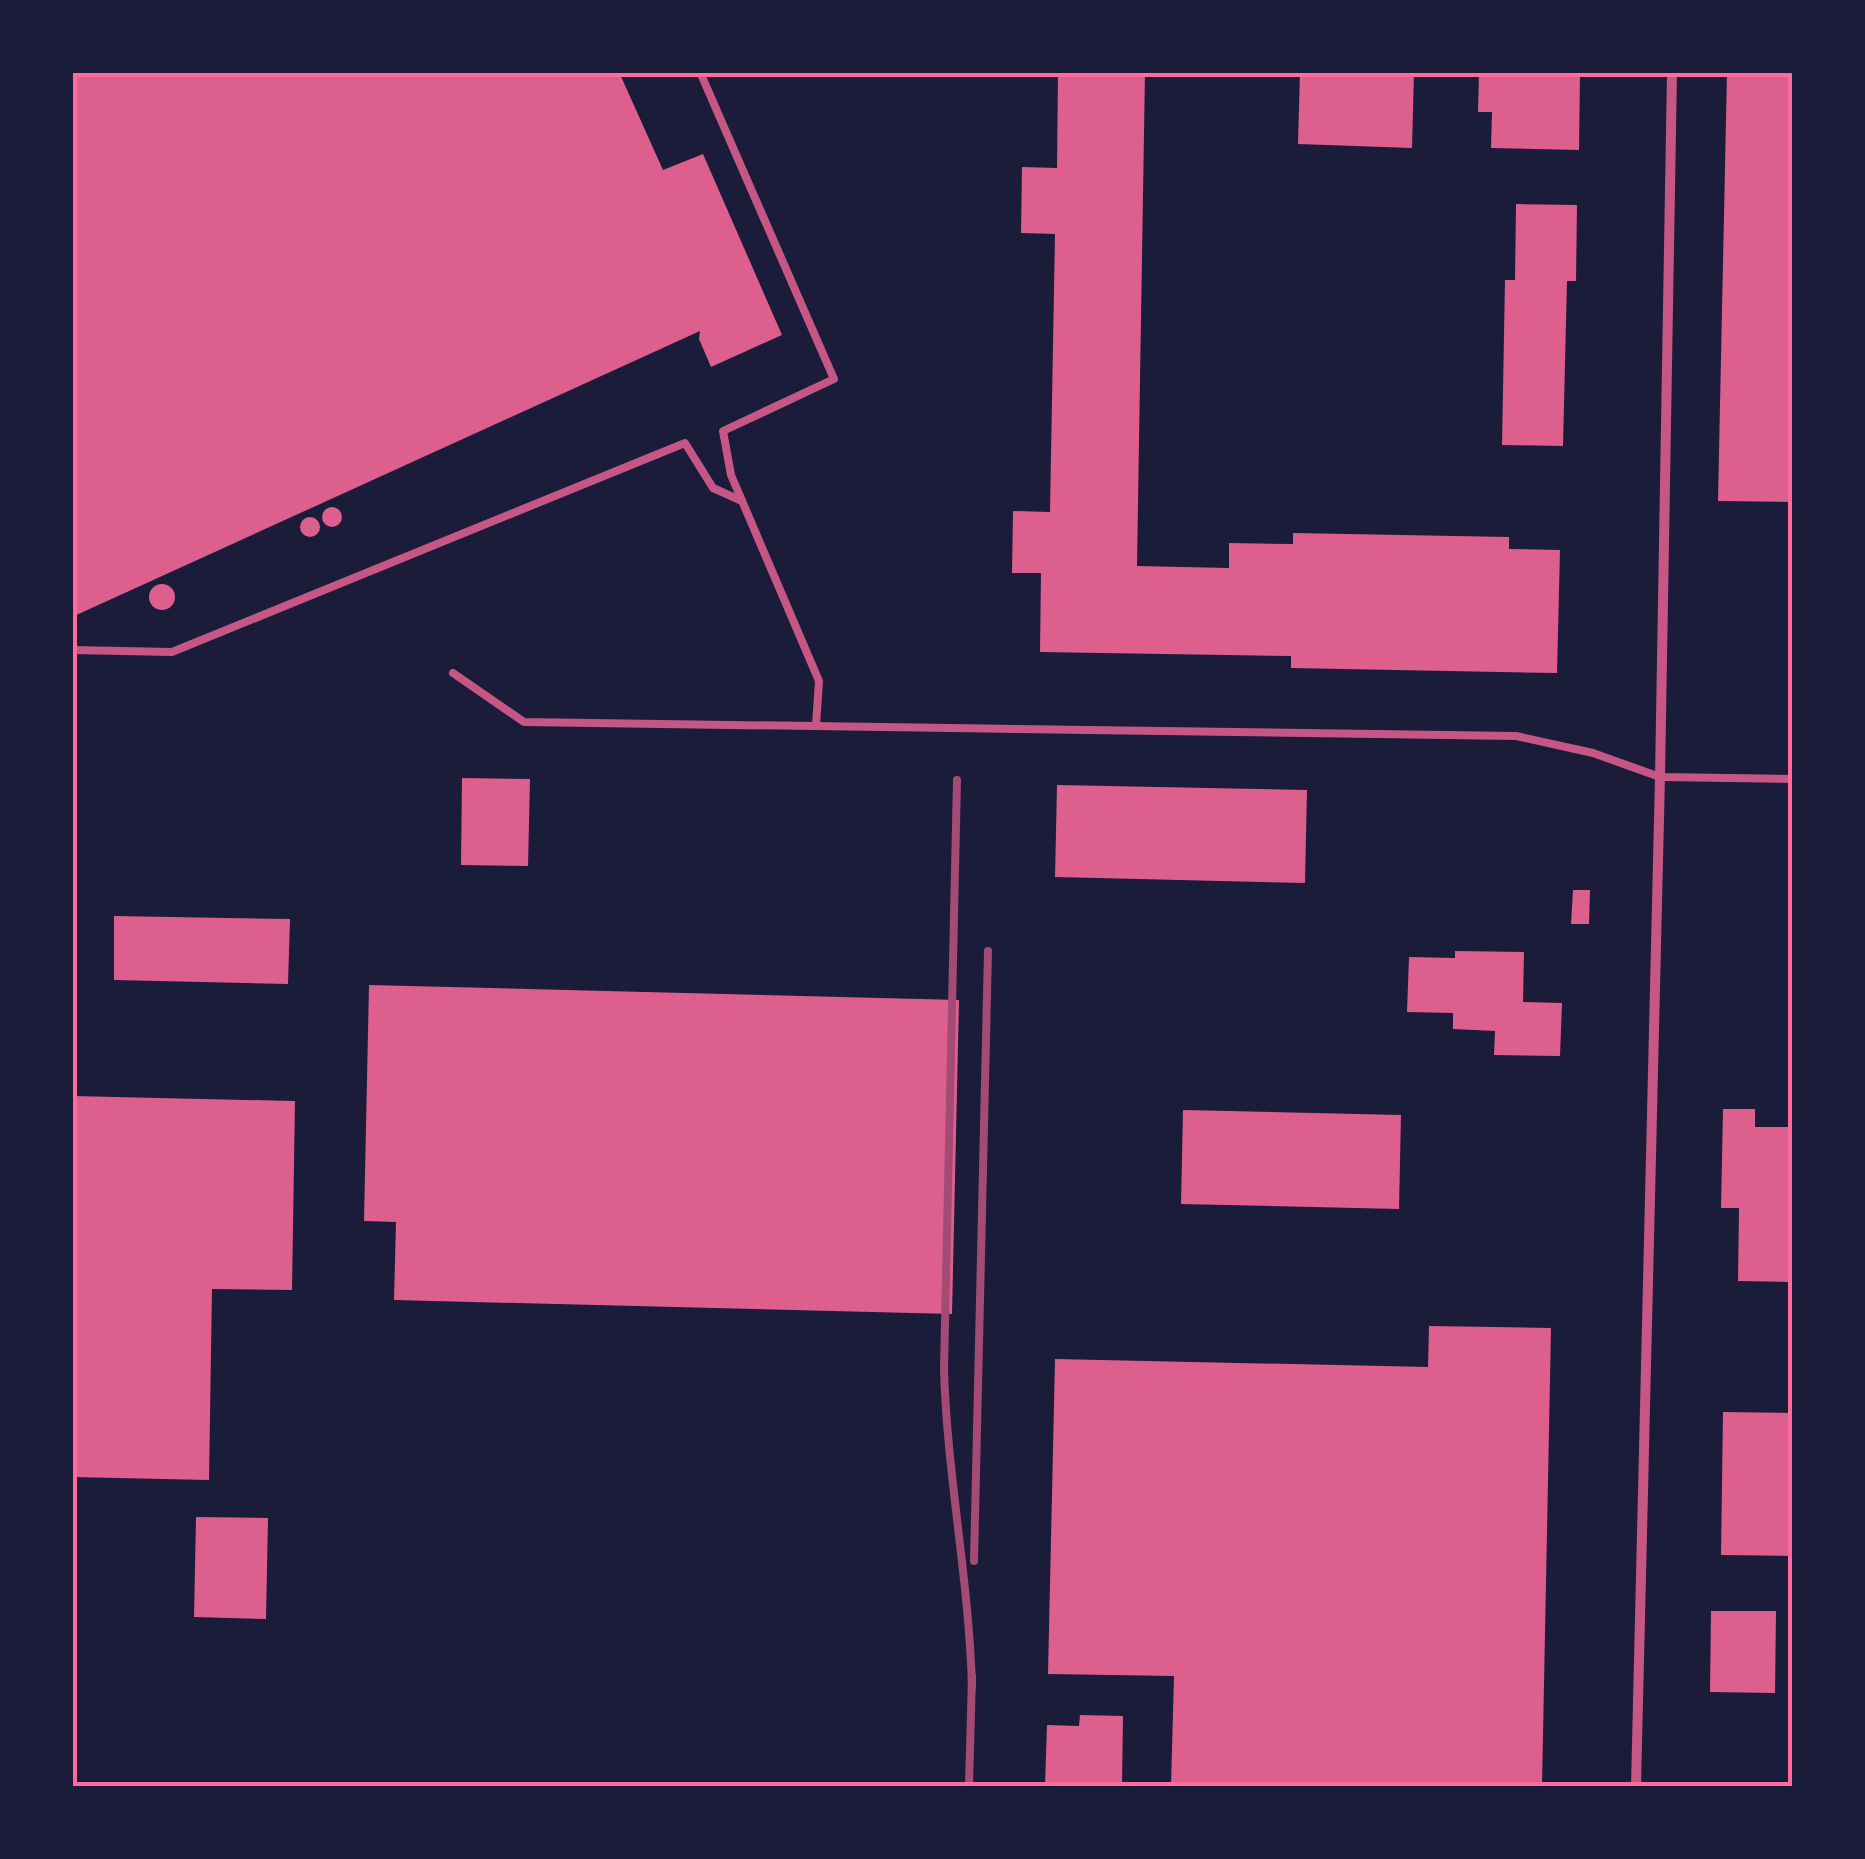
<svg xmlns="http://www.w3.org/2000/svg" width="1865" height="1859" font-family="Commissioner,sans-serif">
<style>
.building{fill:#dd5f8e}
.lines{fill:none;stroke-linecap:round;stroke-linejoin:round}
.service{stroke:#c65784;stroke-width:8}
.minor{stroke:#c65784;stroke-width:10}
.rail{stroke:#a44b75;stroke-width:8}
.neatline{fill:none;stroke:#ff6b9d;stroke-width:4}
</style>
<rect width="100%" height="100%" fill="#1b1b3a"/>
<g class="building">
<path d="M72,72H619L663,170L703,154L782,335L711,367L699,339L700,331L72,617Z"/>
<path d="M1058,72H1145L1137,566L1229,568V543L1293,544V533L1509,537V549L1560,550L1557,673L1291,668V656L1040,652L1041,573H1012L1013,511L1050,512L1055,234L1021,233L1022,167L1057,168Z"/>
<path d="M1300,72H1414L1412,148L1298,144Z"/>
<path d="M1479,72H1580L1579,150L1491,148L1492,112H1478Z"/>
<path d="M1727,72H1792V502L1718,501Z"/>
<path d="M1516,204L1577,205L1576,281H1567L1563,446L1502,445L1505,280H1515Z"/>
<circle cx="332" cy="517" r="10"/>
<circle cx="310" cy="527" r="10"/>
<circle cx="162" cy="597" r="13"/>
<path d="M462,778L530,779L528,866L461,865Z"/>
<path d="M1057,785L1307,790L1305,883L1055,877Z"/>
<path d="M1573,890H1590L1589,924H1571Z"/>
<path d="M114,916L290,919L288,984L114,980Z"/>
<path d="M1455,951L1524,952L1523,1002L1562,1003L1560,1056L1494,1055L1495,1031L1453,1029V1013L1407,1012L1409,957L1455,958Z"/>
<path d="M369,985L959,1000L952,1314L394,1300L396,1222L364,1221Z"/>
<path d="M72,1096L295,1101L292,1290L212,1289L209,1480L72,1477Z"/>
<path d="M1723,1109H1755V1127H1792V1282L1738,1281L1739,1208H1721Z"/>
<path d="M1183,1110L1401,1115L1399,1209L1181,1204Z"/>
<path d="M1429,1326L1551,1328L1542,1786H1171L1174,1676L1048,1674L1055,1359L1428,1367Z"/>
<path d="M1723,1412L1792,1413V1556L1721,1555Z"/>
<path d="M196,1517L268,1518L266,1619L194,1617Z"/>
<path d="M1711,1611H1776L1775,1693L1710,1692Z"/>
<path d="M1080,1715L1123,1716L1122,1786H1045L1047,1725L1079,1726Z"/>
</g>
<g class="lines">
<g class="service">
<path d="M700,72L834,379L723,431L731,475L819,681L816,725"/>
<path d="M72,650L172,652L685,443L713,488L742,501"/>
<path d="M453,673L524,722L1516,736L1593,753L1660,777L1792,779"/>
</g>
<path class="minor" d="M1636,1786L1660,777L1672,72"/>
<g class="rail">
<path d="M957,780L944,1369C947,1475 969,1580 972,1687"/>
<path d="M974,1561L988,951"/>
<path d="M969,1786L972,1676"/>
</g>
</g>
<rect width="1865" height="1859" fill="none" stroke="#1b1b3a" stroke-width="150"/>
<rect x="75" y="75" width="1715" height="1709" class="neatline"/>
</svg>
